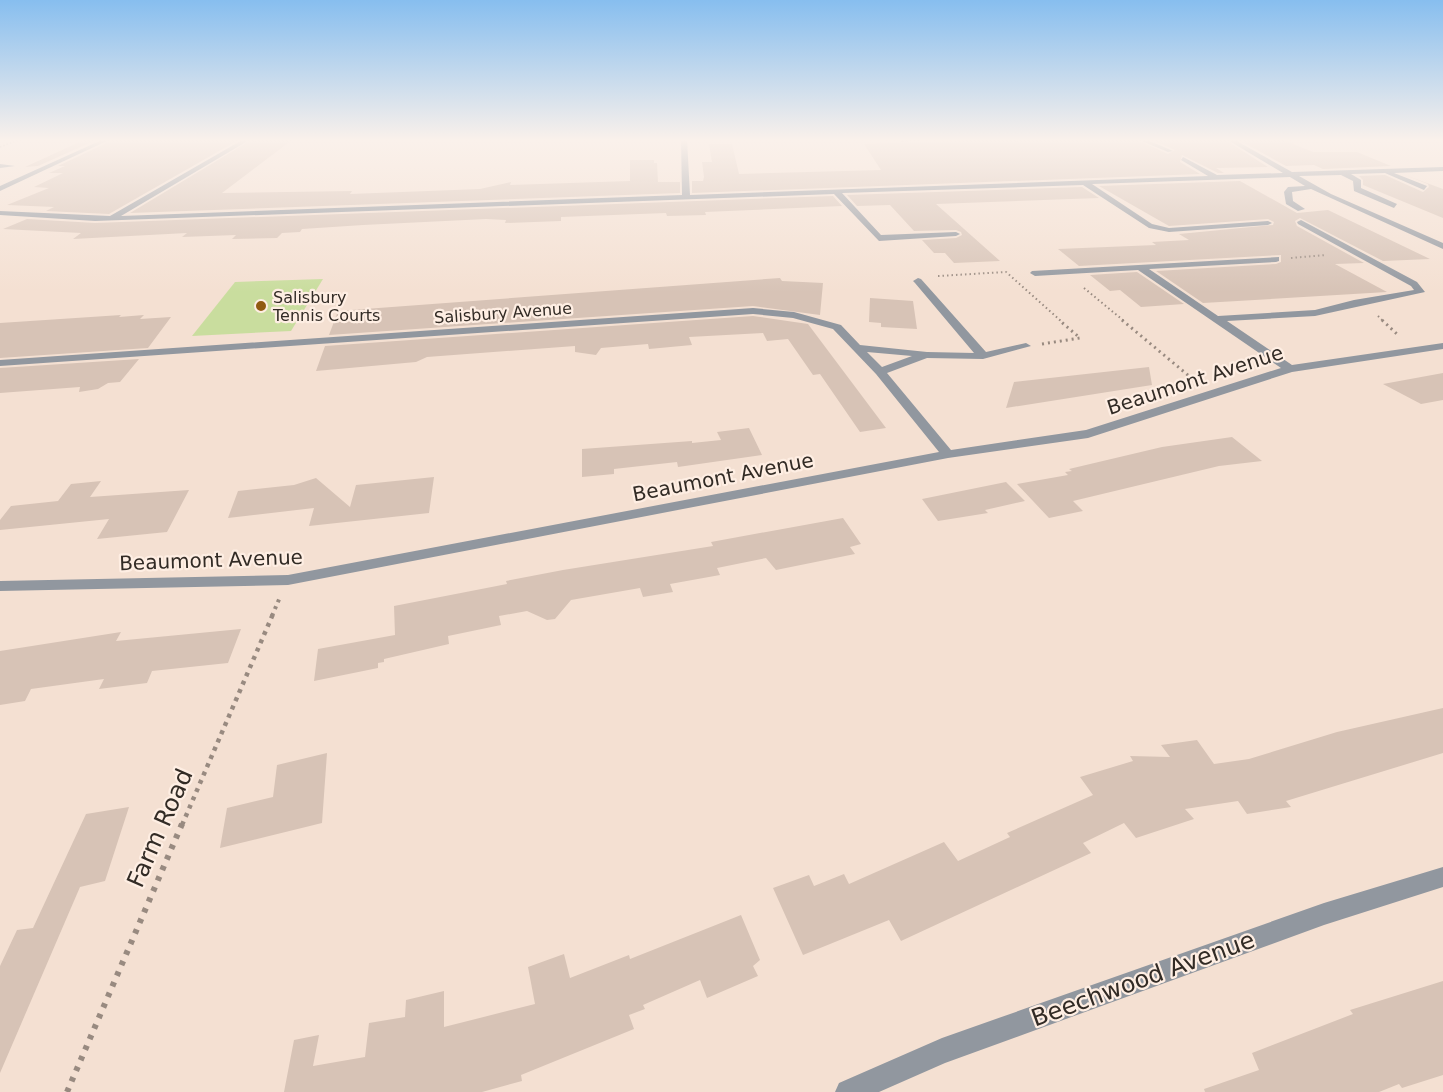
<svg xmlns="http://www.w3.org/2000/svg" width="1443" height="1092" font-family="'DejaVu Sans',sans-serif">
<style>
.green{fill:#c9dd9e}
.building{fill:#d7c3b6}
.lines{fill:none;stroke-linecap:round;stroke-linejoin:round}
.path-far5{stroke:#988a80;stroke-width:1.5;stroke-dasharray:1.5 2;stroke-linecap:butt}
.path-far4{stroke:#988a80;stroke-width:2;stroke-dasharray:1.5 3;stroke-linecap:butt}
.path-far3{stroke:#988a80;stroke-width:3;stroke-dasharray:2 4;stroke-linecap:butt}
.path-far2{stroke:#988a80;stroke-width:4;stroke-dasharray:3 4.5;stroke-linecap:butt}
.path-far1{stroke:#988a80;stroke-width:4.5;stroke-dasharray:4 5;stroke-linecap:butt}
.path{stroke:#988a80;stroke-width:6;stroke-dasharray:4.5 7;stroke-linecap:butt}
.minor{fill:#91979f;fill-rule:evenodd}
.poi-dot{fill:#915a11;stroke:#feeee3;stroke-width:2}
.labels{text-anchor:middle;dominant-baseline:central;stroke-width:4.5;stroke-linejoin:round;paint-order:stroke}
.far-poi-label{font-size:16px;fill:#322b25;stroke:#feeee3;text-anchor:start}
.far-street-label{font-size:16px;fill:#322b25;stroke:#feeee3}
.street-label{font-size:20px;fill:#322b25;stroke:#feeee3}
.near-street-label{font-size:24px;fill:#322b25;stroke:#feeee3}
</style>
<rect width="100%" height="100%" fill="#f4e0d2"/>
<path class="green" d="M323,279L291,331L192,336L235,282Z"/>
<g class="building">
<path d="M240,139L109,214L46,211L54,207L7,205L49,188L34,187L63,173H49L65,166H58L113,140Z"/>
<path d="M253,139L292,140L222,193L352,191L350,194L480,189L511,182L510,185L630,181V160H654V163H657L658,182H680V193L130,213Z"/>
<path d="M1020,139H1135L1168,154L1175,150L1150,139L1225,140L1268,167L1216,168L1224,173H1218L1182,155L1180,162L1200,174L692,193V181H703L704,177L702,162H712L709,144H732L739,174L881,170L864,144Z"/>
<path d="M1281,139L1313,152H1357L1391,166L1323,169L1314,165L1286,166L1239,140Z"/>
<path d="M84,140H96L38,166L25,167Z"/>
<path d="M1385,175L1423,192L1429,187L1428,184L1405,175L1443,189V218L1363,185V180L1359,176Z"/>
<path d="M1240,181L1297,213L1328,210L1430,259L1383,261L1300,218L1295,221L1297,226L1364,263L1335,264L1387,292L1203,303L1156,271L1276,264L1281,262V255L1079,266L1058,249L1156,245L1152,242L1189,240L1179,234L1273,225L1274,222L1268,219L1169,226L1099,186Z"/>
<path d="M1082,187L1099,198L936,204L1000,261L954,263L945,253H934L922,240L956,238L962,235L961,232L956,230L914,231L890,205L857,206L847,195Z"/>
<path d="M833,196L842,206L705,212L706,215L667,216L666,213L561,217V221L505,223L506,220L486,219L363,225L302,229L300,232L282,233L277,238L232,239L236,235L182,237L187,233L73,239L81,233L3,229L27,219L95,223Z"/>
<path d="M1137,272L1184,304L1141,307L1120,290L1110,291L1090,275Z"/>
<path d="M780,278L782,281L823,283L820,315L753,306L329,335L338,311Z"/>
<path d="M870,298L913,301L917,329L881,327V323L869,322Z"/>
<path d="M121,315L119,317L144,315L140,319L171,317L148,348L0,358V323Z"/>
<path d="M753,316L808,324L886,428L860,432L820,374L813,375L788,339L767,341L763,333L689,337L692,345L649,349L648,344L601,348L596,355L575,352V346L427,357L416,362L316,371L325,346Z"/>
<path d="M139,359L120,382L108,383L98,389L79,392L80,387L0,393V368Z"/>
<path d="M1149,367L1152,385L1006,408L1014,382Z"/>
<path d="M1443,373V400L1421,404L1383,384Z"/>
<path d="M749,428L762,455L678,467L677,462L614,469V474L582,477V449L692,441V443L721,440L717,432Z"/>
<path d="M1232,437L1262,461L1219,466L1073,501L1083,511L1049,518L1017,484L1068,475L1065,472L1072,471L1069,469L1162,447Z"/>
<path d="M434,477L429,513L309,526L314,508L228,518L238,491L294,485L316,478L350,507L356,485Z"/>
<path d="M101,481L90,497L189,490L167,532L97,539L109,519L0,530V520L11,506L58,501L71,484Z"/>
<path d="M1006,482L1025,501L985,510L988,513L938,521L922,499Z"/>
<path d="M843,518L861,544L850,547L855,554L776,570L766,558L717,568L720,575L670,584L673,592L643,597L640,588L571,600L555,619L547,620L527,611L499,616L501,625L448,636L449,644L384,659V662L378,663V668L314,681L318,649L395,635L394,606L507,584L506,581L563,570L713,546L711,542Z"/>
<path d="M241,629L228,663L152,671L147,683L99,689L104,679L31,689L25,701L0,705V651L121,632L116,641Z"/>
<path d="M1443,708V753L1286,801L1291,807L1247,814L1238,801L1185,809L1194,819L1136,838L1124,823L1083,843L1091,853L901,941L889,920L803,955L773,888L809,875L814,886L844,874L849,884L944,842L958,861L1010,837L1007,833L1093,795L1080,777L1133,761L1130,756L1170,757L1161,745L1197,740L1214,764L1249,759L1337,732Z"/>
<path d="M327,753L322,823L220,848L227,808L273,797L277,765Z"/>
<path d="M129,807L105,881L80,887L0,1073V966L17,930L33,928L86,814Z"/>
<path d="M741,915L760,960L753,966L758,976L707,998L700,980L643,1005L645,1009L629,1015L634,1029L521,1075L522,1081L482,1092H284L294,1040L319,1035L313,1066L365,1057L369,1023L405,1017L406,1000L444,991V1027L535,1004L528,967L564,954L570,978L629,955L630,959Z"/>
<path d="M1443,981V1075L1402,1088L1399,1084L1379,1092H1205L1204,1089L1259,1070L1252,1053L1353,1014L1350,1010Z"/>
</g>
<g class="lines">
<path class="path-far5" d="M0,147L21,139"/>
<g class="path-far4">
<path d="M1291,258L1326,255"/>
<path d="M938,276L1006,272L1061,321"/>
<path d="M1084,288L1124,321"/>
<path d="M1378,316L1383,321"/>
</g>
<g class="path-far3">
<path d="M1122,320L1195,381"/>
<path d="M1382,320L1398,335"/>
<path d="M1042,344L1080,338L1059,320"/>
</g>
<path class="path-far2" d="M272,616L280,597"/>
<path class="path-far1" d="M182,825L273,614"/>
<path class="path" d="M67,1092L182,824"/>
<g class="minor">
<path d="M104,139H111L0,191V186Z"/>
<path d="M244,139H251L121,216L682,195L681,139H687L690,195L1208,176L1181,160L1183,157L1217,175L1283,173L1226,139H1233L1292,172L1443,167V171L1394,173L1427,186L1424,190L1385,173L1351,174L1361,180V188L1397,204L1394,208L1354,191L1353,181L1341,175L1299,176L1331,194L1443,243V249L1311,189L1292,192L1293,201L1305,209L1298,211L1286,204L1284,192L1288,187L1305,186L1290,177L1092,184L1152,224L1169,228L1268,221L1272,223L1268,225L1169,232L1149,228L1083,185L842,193L881,235L956,232L960,234L956,236L879,241L834,194L95,221L0,215V211L110,216Z"/>
<path d="M899,139H930L901,142Z"/>
<path d="M1137,139H1145L1173,151L1168,152Z"/>
<path d="M0,164L15,166L0,168Z"/>
<path d="M1301,220L1417,282L1425,292L1315,316L1227,321L1292,365L1443,343V349L1292,372L1088,438L948,458L288,585L0,591V581L288,575L939,452L876,374L833,329L793,318L753,314L0,366V360L753,308L794,312L841,325L860,345L927,352L974,353L915,283L913,281L918,278L921,279L986,352L1026,343L1031,346L983,359L927,358L887,373L951,450L1086,430L1281,368L1138,270L1035,276L1030,273L1032,271L1279,257V261L1276,262L1149,269L1218,316L1315,310L1354,300L1414,290L1411,286L1298,224L1297,222ZM867,352L912,356L882,367Z"/>
<path d="M1443,867V887L1324,925L945,1063L879,1092H835L839,1083L942,1038L1324,903Z"/>
</g>
</g>
<linearGradient id="sky" x2="0" y2="1"><stop stop-color="#87beef"/><stop offset="0.48" stop-color="#faf1eb"/><stop offset="1" stop-color="#faf1eb" stop-opacity="0"/></linearGradient>
<rect width="1443" height="292" fill="url(#sky)"/>
<circle class="poi-dot" cx="261" cy="306" r="6"/>
<g class="labels">
<g class="far-poi-label">
<text x="273" y="297">Salisbury<tspan x="273" dy="18">Tennis Courts</tspan></text>
</g>
<g class="far-street-label">
<text transform="translate(503 313) rotate(-4)">Salisbury Avenue</text>
</g>
<g class="street-label">
<text transform="translate(1195 380) rotate(-18)">Beaumont Avenue</text>
<text transform="translate(723 477) rotate(-11)">Beaumont Avenue</text>
<text transform="translate(211 560) rotate(-2)">Beaumont Avenue</text>
</g>
<g class="near-street-label">
<text transform="translate(160 828) rotate(-66)">Farm Road</text>
<text transform="translate(1143 979) rotate(-20)">Beechwood Avenue</text>
</g>
</g>
</svg>
